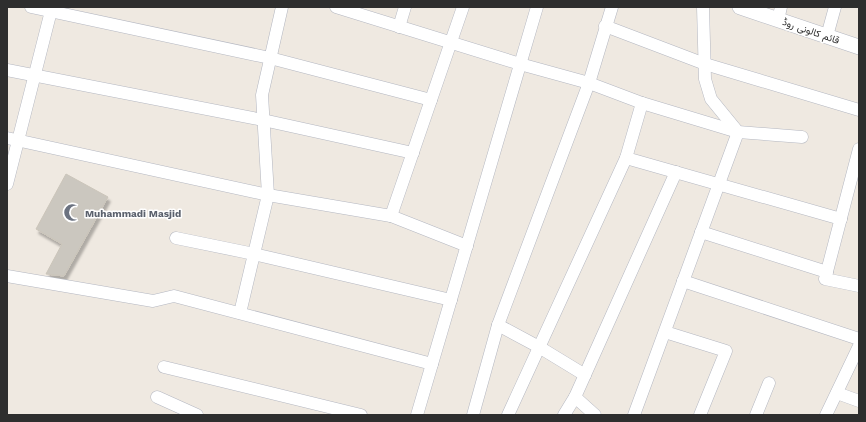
<svg xmlns="http://www.w3.org/2000/svg" width="866" height="422" font-family="'Work Sans',Vazirmatn,sans-serif">
<style>
.building{fill:#cbc7bf;stroke:#cbc5ba;filter:url(#shadow)}
.lines{fill:none;stroke-linecap:round;stroke-linejoin:round}
.minor-casing{stroke:#b4b7c1;stroke-width:13}
.tertiary-casing{stroke:#b4b7c1;stroke-width:16}
.minor{stroke:#fff;stroke-width:12}
.tertiary{stroke:#fff;stroke-width:15}
.labels{text-anchor:middle;dominant-baseline:central;stroke-width:3;stroke-linejoin:round;paint-order:stroke}
.street-label{font-size:10px;fill:#2e2e2e;stroke:#fff}
.worship-label{font-size:10px;font-weight:bold;fill:#5b616d;stroke:#fff;text-anchor:start}
</style>
<defs>
<filter id="shadow"><feDropShadow dx="2.5" dy="4.5" stdDeviation="1" flood-color="#0004"/></filter>
</defs>
<rect width="100%" height="100%" fill="#efe9e1"/>
<path class="building" d="M66,174L108,197L64,276L46,274L62,244L36,229Z"/>
<g class="lines">
<defs>
<g id="minor">
<path d="M31,7L270,58L431,100"/>
<path d="M336,7L520,64L589,83L642,103L738,132L802,137"/>
<path d="M778,20L781,7"/>
<path d="M605,26L705,64L859,110"/>
<path d="M399,27L405,7"/>
<path d="M827,36L835,7"/>
<path d="M7,70L263,120L413,153"/>
<path d="M7,138L268,195L391,216L467,246"/>
<path d="M859,149L825,279L859,286"/>
<path d="M626,158L841,219"/>
<path d="M7,184L52,7"/>
<path d="M391,216L463,7"/>
<path d="M701,232L827,272"/>
<path d="M176,238L254,254L451,300"/>
<path d="M7,276L153,301L174,296L432,364"/>
<path d="M683,281L859,339"/>
<path d="M240,313L268,195L262,95L282,7"/>
<path d="M498,325L539,347L585,375"/>
<path d="M665,332L726,351L700,415"/>
<path d="M164,367L361,415"/>
<path d="M837,393L859,401"/>
<path d="M157,397L197,415"/>
<path d="M575,397L595,415"/>
<path d="M417,415L537,7"/>
<path d="M473,415L498,325L589,83L612,7"/>
<path d="M508,415L626,158L642,103"/>
<path d="M564,415L575,397L676,172"/>
<path d="M634,415L738,132L711,99L705,79L703,7"/>
<path d="M756,415L769,383"/>
<path d="M826,415L859,346"/>
</g>
<path id="tertiary" d="M740,7L859,47"/>
</defs>
<use href="#minor" class="minor-casing"/>
<use href="#tertiary" class="tertiary-casing"/>
<use href="#minor" class="minor"/>
<use href="#tertiary" class="tertiary"/>
</g>
<defs>
<symbol id="mosque-bare" viewBox="-9 -9 18 18"><path d="M3.5-4.9A6 6 0 1 0 3.5 4.9A5 5 0 1 1 3.5-4.9Z" fill="#6b7280" stroke="#fff" stroke-width="2.5" paint-order="stroke"/></symbol>
</defs>
<g fill-rule="evenodd">
<use href="#mosque-bare" x="60" y="200" width="25" height="25"/>
</g>
<g class="labels">
<g class="street-label">
<text transform="translate(811 31) rotate(19)">قائم کالونی روڈ</text>
</g>
<g class="worship-label">
<text x="85" y="213">Muhammadi Masjid</text>
</g>
</g>
<rect width="866" height="422" fill="none" stroke="#2e2e2e" stroke-width="16"/>
</svg>
